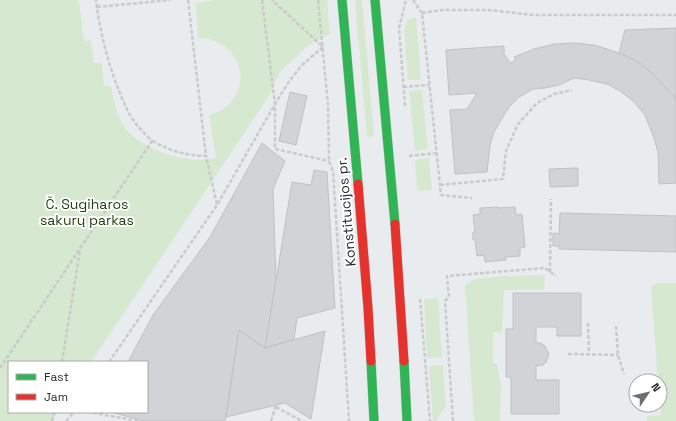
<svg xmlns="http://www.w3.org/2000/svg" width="676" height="421" font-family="'Space Grotesk',sans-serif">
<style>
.green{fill:#d6e9d0}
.building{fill:#d1d3d6;stroke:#bfc1c3}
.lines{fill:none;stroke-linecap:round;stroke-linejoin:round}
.fast-casing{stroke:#c8c9cb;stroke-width:10}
.jam-casing{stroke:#c8c9cb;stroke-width:10}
.path{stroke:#c9cacc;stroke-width:2.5;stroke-dasharray:4 2;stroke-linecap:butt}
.fast{stroke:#30b455;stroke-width:9}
.jam{stroke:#e5322d;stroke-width:9}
.labels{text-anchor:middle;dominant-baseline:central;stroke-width:4;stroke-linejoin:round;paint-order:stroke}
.park-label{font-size:14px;fill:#1f3d0b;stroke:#fff}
.street-label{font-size:14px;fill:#282a2c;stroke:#fff}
</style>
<rect width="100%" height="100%" fill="#e9ecef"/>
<g class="green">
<path d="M0,0H79L84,41L91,40L94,63H102L104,86H111C114,100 117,117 126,129C144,151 190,165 216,158L209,115C216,113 224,110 230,103C255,77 232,37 198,38L196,3L215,0H327L330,34L311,43L280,72L270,94L91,362H9V412H58L52,421H0Z"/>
<path d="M355,0H362L374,136L367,137Z"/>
<path d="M416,17L421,80H408L404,31L407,20Z"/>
<path d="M422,90L428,149L415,151L409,91Z"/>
<path d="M429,158L432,190L417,191L415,160Z"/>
<path d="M545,275L544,290H504L502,333L493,332V363L497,364L501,386L500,421H474L465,285L475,279L503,276Z"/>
<path d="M657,283H676V421H647V416L661,415L660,381H658L651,287Z"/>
<path d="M438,298L442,357L427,358L424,299Z"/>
<path d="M443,365L446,406L436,421H433L429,366Z"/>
</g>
<g class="building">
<path d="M676,28V100L654,75L638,62L619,53L625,30Z"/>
<path d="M574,43L594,45L607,49L619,53L638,62L654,75L673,95L676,100V183L659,184L658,152L654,138L645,115L633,101L620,91L607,84L589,80L574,78L559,85L545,88L533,89L519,97L509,107L494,132L490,145L487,172L455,174L450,110L467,109L477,93L449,95L446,50L504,46V54L510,63L516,60L514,57L534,49L554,44Z"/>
<path d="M290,92L307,96L296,145L279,141Z"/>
<path d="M262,143L285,161L273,189L276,280L265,348L239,330L225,421H144L111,412H147V362H128L153,315L210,237Z"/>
<path d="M578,168V186L550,187L549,169Z"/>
<path d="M314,170L327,172L335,308L297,318L294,339L265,348L292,182L311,185Z"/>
<path d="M498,207V208L515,207L516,215L522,214L525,247L520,248V256L505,257L506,260L485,262L484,255L477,256L475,240H473V232H475L473,215L480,214V208Z"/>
<path d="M560,213L676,216V252L559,249V246H553V233L559,234Z"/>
<path d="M513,293H581V336H557V327H536V342L542,344L545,346L549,354L546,362L543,365L536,366V380H559V414H511V377H506V329H513Z"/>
<path d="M239,330L265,348L325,331L311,419L285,403L226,417Z"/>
</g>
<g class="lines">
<defs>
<g id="fast">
<path d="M342,0L358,184"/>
<path d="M375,0L395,224"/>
<path d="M371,361L374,421"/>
<path d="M404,361L407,421"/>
</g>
<g id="jam">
<path d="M358,184L368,308L371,361"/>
<path d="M395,224L404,361"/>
</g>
</defs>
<use href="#fast" class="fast-casing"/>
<use href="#jam" class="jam-casing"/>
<g class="path">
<path d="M188,0L206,156"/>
<path d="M262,0L275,104V149L329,161"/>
<path d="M318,0L328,105L329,161L333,171L349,421"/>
<path d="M413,0L422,13L441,195L472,198"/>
<path d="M97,7L170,0"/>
<path d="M422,13L442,10H489L533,15H676"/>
<path d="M403,87L429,85"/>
<path d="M405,106L399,28L406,0"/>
<path d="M152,141C171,151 184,155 206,156L217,205"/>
<path d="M409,156L437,153"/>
<path d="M440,185L503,179L506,151L518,124L537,103L554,94L572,90"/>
<path d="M550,272L551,199"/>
<path d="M420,299L430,421"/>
<path d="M588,323L589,354"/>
<path d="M616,326L618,355L624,374"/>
<path d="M568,354L618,355"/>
<path d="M62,362L80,250"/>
<path d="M109,362L217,205L275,104L288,83L302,65L323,47L272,0"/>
<path d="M0,368L152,141C144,133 136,125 130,115C127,110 125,104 122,98C109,68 100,33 96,0"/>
<path d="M276,407L302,421"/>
<path d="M94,412V413L139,421"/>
<path d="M52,421L54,412"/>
<path d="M66,421L74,412"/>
<path d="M271,421L276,405"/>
<path d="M453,421L445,301L449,297L447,276L545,268L556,276"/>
</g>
<use href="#fast" class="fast"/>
<use href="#jam" class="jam"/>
</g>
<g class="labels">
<g class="park-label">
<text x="87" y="204">Č. Sugiharos<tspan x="87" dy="16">sakurų parkas</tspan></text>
</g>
<g class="street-label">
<text transform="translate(346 212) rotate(-95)">Konstitucijos pr.</text>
</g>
</g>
<rect x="8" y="361" width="140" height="52" fill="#ffffff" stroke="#a9aaab"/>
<rect x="16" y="374" width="20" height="6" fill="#30b455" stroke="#a9aaab"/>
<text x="44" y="381" font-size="12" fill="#282a2c">Fast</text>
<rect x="16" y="394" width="20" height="6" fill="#e5322d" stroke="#a9aaab"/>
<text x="44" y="401" font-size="12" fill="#282a2c">Jam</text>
<g transform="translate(648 393) rotate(55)"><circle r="19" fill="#ffffff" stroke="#a9aaab"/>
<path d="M0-3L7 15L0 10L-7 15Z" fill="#6c6e70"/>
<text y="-6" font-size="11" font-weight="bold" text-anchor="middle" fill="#282a2c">N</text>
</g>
</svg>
